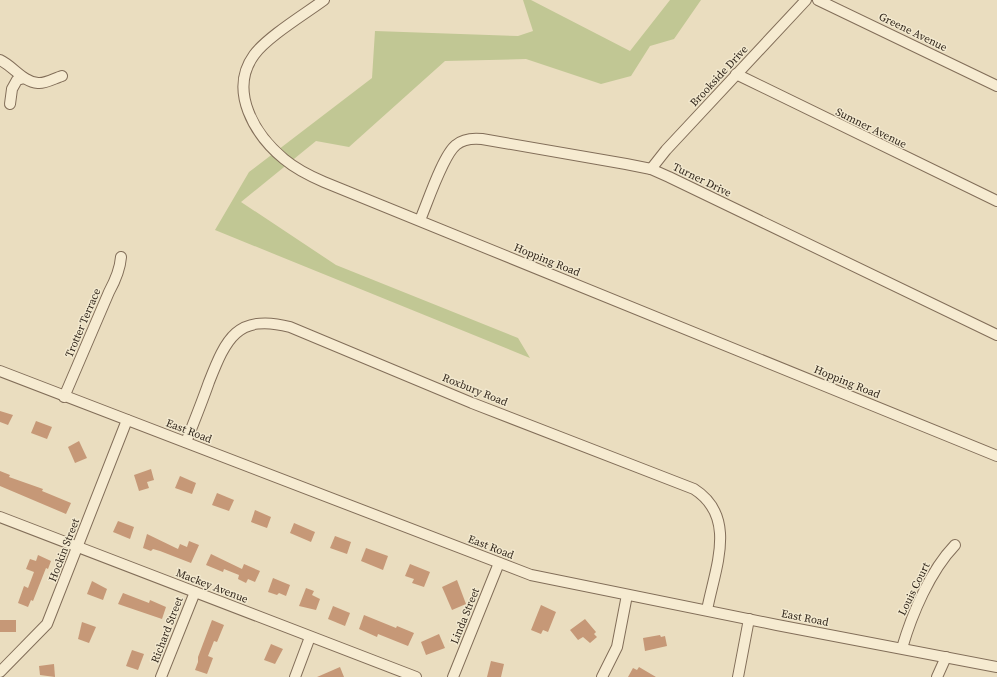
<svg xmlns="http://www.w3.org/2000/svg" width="997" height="677" font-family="'Source Serif 4',serif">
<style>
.green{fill:#c1c794}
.building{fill:#c69877}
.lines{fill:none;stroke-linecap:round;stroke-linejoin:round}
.minor-casing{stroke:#826e59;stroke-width:12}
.minor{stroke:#f6ebd1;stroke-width:10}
.labels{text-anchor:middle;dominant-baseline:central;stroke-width:3;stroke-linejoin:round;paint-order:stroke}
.street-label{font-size:11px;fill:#32271c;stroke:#f2e8ce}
</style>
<rect width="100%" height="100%" fill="#eaddbf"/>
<path class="green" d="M523,0H531L630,51L670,0H701L674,39L650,46L631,76L601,84L526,59L445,61L349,147L316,141L241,202L336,265L518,338L530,358L215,230L249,172L372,78L375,31L518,36L533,31Z"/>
<g class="building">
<path d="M0,411L13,415L8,425L0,422Z"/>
<path d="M36,421L52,427L47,439L31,433Z"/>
<path d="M79,441L87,458L75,463L68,447Z"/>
<path d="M151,469L154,480L147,482L149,488L139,491L134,475Z"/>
<path d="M0,471L10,475L9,477L43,489L42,491L71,503L66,514L0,486Z"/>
<path d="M180,476L196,483L192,494L175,488Z"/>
<path d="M217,493L234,500L229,511L212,505Z"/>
<path d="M255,510L271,517L267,528L251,522Z"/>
<path d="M118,521L134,527L130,539L113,532Z"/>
<path d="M294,523L315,532L311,542L290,533Z"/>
<path d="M147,534L178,549L180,544L187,547L189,541L199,545L191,563L160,551L153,549L151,551L143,548Z"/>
<path d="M335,536L351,542L347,554L330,548Z"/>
<path d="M366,548L388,556L383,570L361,561Z"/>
<path d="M211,554L242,569L244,564L260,571L255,582L248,579L246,583L238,579L239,575L224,569L223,572L206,565Z"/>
<path d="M38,555L51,561L48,569L46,568L33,601L31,600L28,607L18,603L24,586L28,588L34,572L26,569L30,559L36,561Z"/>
<path d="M410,564L430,572L424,587L412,583L414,579L405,576Z"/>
<path d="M273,578L290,585L286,596L279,593L277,595L268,592Z"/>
<path d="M457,580L466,604L452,610L442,587Z"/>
<path d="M92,581L107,589L103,600L87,594Z"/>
<path d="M306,588L314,591L312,595L320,599L316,610L299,606Z"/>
<path d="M123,593L149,603L150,600L166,607L162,619L118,604Z"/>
<path d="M541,605L556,612L548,632L543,630L541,634L531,630Z"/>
<path d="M333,606L350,613L345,626L328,619Z"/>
<path d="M364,615L396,628L397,626L414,633L408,646L378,634L377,637L359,629Z"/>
<path d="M585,619L596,632L594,634L597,637L590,643L583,637L578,640L570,630Z"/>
<rect x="0" y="620" width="16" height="12"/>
<path d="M212,620L224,625L217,642L214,641L208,656L213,658L207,674L195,670L198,662V657Z"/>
<path d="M82,622L96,627L89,643L78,639Z"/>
<path d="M439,634L445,648L426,655L421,642Z"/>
<path d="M660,635L661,637L665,636L667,646L645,651L643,638Z"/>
<path d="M271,644L283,649L275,664L264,660Z"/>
<path d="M132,650L144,654L138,670L126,666Z"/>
<path d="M491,661L504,664L501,677H487Z"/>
<path d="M54,664L55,677L40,675L39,666Z"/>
<path d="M340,667L344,677H317Z"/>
<path d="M639,667L656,677H628L633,668L637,670Z"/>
</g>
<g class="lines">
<defs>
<g id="minor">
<path d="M324,0C305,14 267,37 254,55C228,91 255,135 284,159C296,169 310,176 324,182L997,456"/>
<path d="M818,0L997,86"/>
<path d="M0,60C13,66 23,82 38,83C45,84 55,78 62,76"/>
<path d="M736,74L997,201"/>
<path d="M10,104L12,89L17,80L24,78"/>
<path d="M651,169L666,150L806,0"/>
<path d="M420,220C427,204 443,155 456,145C463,139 472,138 482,139L626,164L651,169L669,177L997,335"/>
<path d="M0,371L531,575L777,625L997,667"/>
<path d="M64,397L109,292C115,281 120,270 121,257"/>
<path d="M186,442C194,422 202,402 209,382C226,339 237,313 290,327L472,403L694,489C738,517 715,568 707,610"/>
<path d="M0,517L416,677"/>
<path d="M902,648C912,614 930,571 955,545"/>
<path d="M0,672L47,624L127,420"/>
<path d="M161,677L195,592"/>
<path d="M295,677L310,637"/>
<path d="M453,677L499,563"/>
<path d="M602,677L617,647L627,595"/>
<path d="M738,677L749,619"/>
<path d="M937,677L946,657"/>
</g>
</defs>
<use href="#minor" class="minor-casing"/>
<use href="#minor" class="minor"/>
</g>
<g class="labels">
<g class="street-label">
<text transform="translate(913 32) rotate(26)">Greene Avenue</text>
<text transform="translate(719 76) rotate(-47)">Brookside Drive</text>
<text transform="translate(871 128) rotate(26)">Sumner Avenue</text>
<text transform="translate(702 180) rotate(26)">Turner Drive</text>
<text transform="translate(547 260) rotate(22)">Hopping Road</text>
<text transform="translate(83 323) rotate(-67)">Trotter Terrace</text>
<text transform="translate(847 382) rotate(22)">Hopping Road</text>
<text transform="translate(475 390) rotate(22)">Roxbury Road</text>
<text transform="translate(189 431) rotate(21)">East Road</text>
<text transform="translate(491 547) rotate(21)">East Road</text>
<text transform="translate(64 550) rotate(-69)">Hockin Street</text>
<text transform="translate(212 586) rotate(21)">Mackey Avenue</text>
<text transform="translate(914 589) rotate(-64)">Louis Court</text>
<text transform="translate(465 616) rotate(-68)">Linda Street</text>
<text transform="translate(805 618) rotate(11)">East Road</text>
<text transform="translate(167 630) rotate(-69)">Richard Street</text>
</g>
</g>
</svg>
